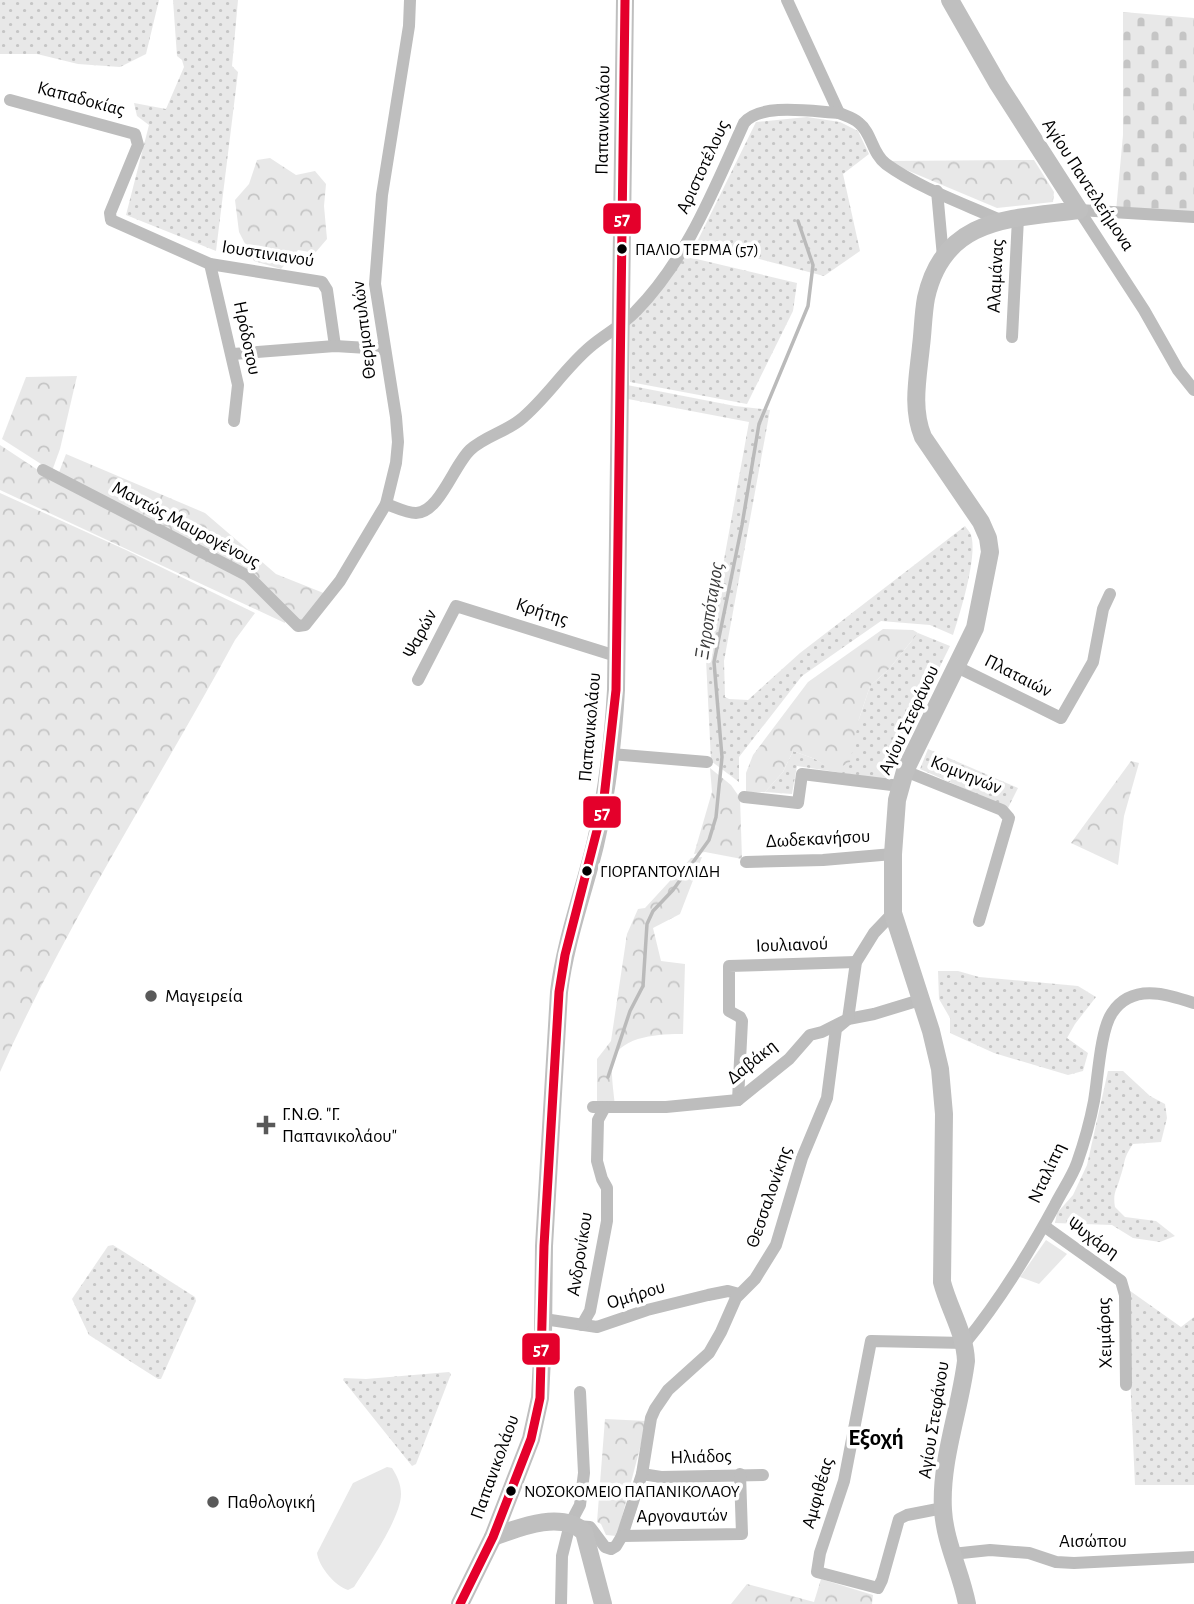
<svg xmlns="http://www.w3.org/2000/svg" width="1194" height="1604" font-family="'Alegreya Sans',sans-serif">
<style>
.grass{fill:url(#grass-dots)}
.forest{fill:url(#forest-crowns)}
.cemetery{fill:url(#cemetery-stones)}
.park{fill:#e8e8e8}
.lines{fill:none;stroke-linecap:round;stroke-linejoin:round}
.stream{stroke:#bababa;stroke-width:3.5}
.street{stroke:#bdbdbd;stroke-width:12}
.secondary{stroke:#bfbfbf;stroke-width:18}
.bus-1-casing{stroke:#fff;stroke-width:14}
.bus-1{stroke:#e4002b;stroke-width:9}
.bus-dot{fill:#000;stroke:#fff;stroke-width:2.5}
.poi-dot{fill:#595959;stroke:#fff;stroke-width:2.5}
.labels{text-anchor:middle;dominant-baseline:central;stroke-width:7;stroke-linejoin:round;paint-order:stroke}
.bus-label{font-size:17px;fill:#000;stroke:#fff;text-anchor:start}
.street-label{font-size:19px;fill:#000;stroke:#fff}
.poi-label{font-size:19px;fill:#000;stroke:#fff;text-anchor:start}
.water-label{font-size:21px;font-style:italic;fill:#3d3d3d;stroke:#fff}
.quarter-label{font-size:23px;font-weight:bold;fill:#000;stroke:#fff}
.line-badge{stroke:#fff;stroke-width:2.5}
.badge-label{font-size:19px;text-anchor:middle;font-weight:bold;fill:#fff}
</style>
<defs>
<pattern id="grass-dots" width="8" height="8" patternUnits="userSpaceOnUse" patternTransform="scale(1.75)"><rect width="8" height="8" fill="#e8e8e8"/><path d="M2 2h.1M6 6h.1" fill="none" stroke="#c5c5c5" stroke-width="1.8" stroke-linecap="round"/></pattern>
<pattern id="forest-crowns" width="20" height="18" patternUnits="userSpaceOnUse" patternTransform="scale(1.75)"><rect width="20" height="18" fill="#e8e8e8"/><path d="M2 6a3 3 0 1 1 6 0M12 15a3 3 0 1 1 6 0" fill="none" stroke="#c5c5c5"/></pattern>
<pattern id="cemetery-stones" width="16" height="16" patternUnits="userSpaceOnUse" patternTransform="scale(1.75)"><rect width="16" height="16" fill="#e8e8e8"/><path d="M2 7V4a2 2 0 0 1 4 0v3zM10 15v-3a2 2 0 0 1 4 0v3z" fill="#c5c5c5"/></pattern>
</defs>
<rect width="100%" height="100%" fill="#fff"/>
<g class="grass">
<path d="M0,0H159L146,54L120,67L78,64L37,54H0Z"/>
<path d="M173,0H238L232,66L238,72L216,251L126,215L149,125L137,116L134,103L166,109L184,67L182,60L177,56Z"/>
<path d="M807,117L840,122L858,131L869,154L843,174L860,251L824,276L752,257L695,246L756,122Z"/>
<path d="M684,256L797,283L793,311L747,404L630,382V324Z"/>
<path d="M627,385L735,406L770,410L724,661L725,697L729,699L748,700L800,653L965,526C967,529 970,532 971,535C978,555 960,614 953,635L930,625L881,621L802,676L739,757V782L711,761L706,659L749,422L628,399Z"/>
<path d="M918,633L950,646L888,772V780L797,766L792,794L765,792L783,772L793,751L815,759L833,770L859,719L870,686L889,669Z"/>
<path d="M928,749L1018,788L1008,808L920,769Z"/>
<path d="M938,971H958L979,977L1078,986L1096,997L1075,1024L1067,1038L1088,1053L1083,1071L1068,1075L994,1053L950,1033V1018L939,999Z"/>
<path d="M1108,1071H1123L1150,1096L1165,1104L1167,1118L1161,1142L1133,1144C1122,1160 1126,1162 1120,1178C1116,1192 1113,1192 1115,1207L1125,1217L1156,1221L1175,1236L1160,1242L1133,1238L1112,1225L1055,1223L1057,1213L1073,1195L1087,1165Z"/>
<path d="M113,1245L195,1297L196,1301L161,1379H158L89,1335L72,1299L108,1246Z"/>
<path d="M1126,1288L1181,1327L1194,1317V1485H1135Z"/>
<path d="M449,1372L451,1374L416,1464L412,1466L343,1380L344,1378L366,1379Z"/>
</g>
<g class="forest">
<path d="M270,158L296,175L315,171L326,184L324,206L327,239L315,253L298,250L281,269L254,261L239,232L235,200L249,184L257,160Z"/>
<path d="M1034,160L1054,192L1053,202L997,208L885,161Z"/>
<path d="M77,376L60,449L52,471L2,439L26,377Z"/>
<path d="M0,445L47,476L246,579L285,620V623L0,490Z"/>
<path d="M66,454L205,513L276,574L326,594L301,622L252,573L58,475Z"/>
<path d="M0,493L126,550L255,613L235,640C157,784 67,922 0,1072Z"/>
<path d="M883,629L913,630L918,633L889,669L870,686L859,719L850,762L833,771L815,759L793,751L783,772L765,792L746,793V773L753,755L808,682Z"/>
<path d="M1131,761L1139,763L1124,816L1118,865L1071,843Z"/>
<path d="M710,768L731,785L740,798L742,859L705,852L694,854L712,792Z"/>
<path d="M702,857L680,914L653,928L661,961L685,964L683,1034C662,1034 621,1035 613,1060C610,1070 614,1095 615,1106L597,1105V1059L611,1041L627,934L638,909L645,908L691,858Z"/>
<path d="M605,1419L647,1421L617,1536L606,1535L601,1524L597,1522Z"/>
<path d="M821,1579L873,1595L872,1604H731L747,1584L814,1602Z"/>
</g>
<path class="cemetery" d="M1123,12L1194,18V213L1116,211L1123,135Z"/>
<g class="park">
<path d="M1046,1240L1067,1254L1039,1284L1020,1277Z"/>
<path d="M387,1467L392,1468C397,1476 401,1484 401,1494C401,1518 368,1565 354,1587L348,1590C335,1586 319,1567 317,1553L353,1483Z"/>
</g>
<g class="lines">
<path class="stream" d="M608,1077L630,1011L643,986L647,924L653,911L673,890L709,840L716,817L722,757L714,662L742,525L759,424L808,306L813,265L798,221"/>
<g class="street">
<path d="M787,0L839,113"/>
<path d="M10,100L135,134L138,145L110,213L111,220L210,264L322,282L327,290L335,346"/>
<path d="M937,191L943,257"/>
<path d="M1079,210L1144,310L1178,370L1194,390"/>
<path d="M1079,210L1194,217"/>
<path d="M210,264L238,385L234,421"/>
<path d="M1012,337L1018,218"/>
<path d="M233,354L335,346L384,349"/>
<path d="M43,470L248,576L298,626L305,625L340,581L386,504L396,463L398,442L396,417L375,284L382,195L409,26L410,0"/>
<path d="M386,504C395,507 406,513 416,513C439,513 454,465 470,450C484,437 505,432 520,420C546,399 564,369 590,347C605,334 622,326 636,311C687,259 714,189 744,123C760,102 815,112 839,113C846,116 854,118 859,123C872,133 872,154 886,164C919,188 962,203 1000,220"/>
<path d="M957,667L1061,718L1093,662L1103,609L1110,594"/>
<path d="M418,680L456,606L616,656"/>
<path d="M611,754L707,762"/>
<path d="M905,771L1002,810L1009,818L979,921"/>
<path d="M744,797L798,803L802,774L900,786"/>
<path d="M746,862L823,860L893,854"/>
<path d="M738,1100L742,1021L740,1017L729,1011V966L856,962"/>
<path d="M593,1107H666L738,1100L789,1059L810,1035L822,1032L848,1019L874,1014L920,1000"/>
<path d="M1044,1226L1121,1281L1125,1295L1126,1385"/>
<path d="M544,1319L597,1327L647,1310L708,1295L728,1291L739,1294"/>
<path d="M582,1325L590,1311L607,1221V1188L602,1179L597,1161L598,1120L605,1107"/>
<path d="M642,1474L661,1477L763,1475"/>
<path d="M943,1508L907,1515L899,1519L882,1580L878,1588L817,1572L820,1553L844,1481L871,1341L965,1343C1000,1300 1029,1253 1055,1205C1062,1191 1072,1177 1077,1163C1084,1143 1090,1122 1094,1101C1098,1079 1100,1031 1112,1013C1132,983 1166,994 1194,1003"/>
<path d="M577,1526L590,1527L605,1547L611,1549L616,1546L622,1536L642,1474L651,1418L655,1409L668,1390L709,1353L721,1332L736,1298L755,1279L776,1245L802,1158L827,1098L836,1029L848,1019L856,962L874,933L893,913"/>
<path d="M622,1536L742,1534L740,1474"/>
<path d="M952,1554L990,1550L1029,1553L1056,1562L1074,1563L1194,1557"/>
<path d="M561,1604L562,1556L570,1524L580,1505L584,1473L580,1392"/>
</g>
<g class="secondary">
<path d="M950,0L998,84L1079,210C1012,219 944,216 926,298C923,314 923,331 921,346C918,377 911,408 923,437L981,522L988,538L990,552L975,628L905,771L897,800L893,854V913L931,1031L940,1069L944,1114L942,1282C949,1309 965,1333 966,1361C960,1410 940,1461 943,1510C945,1543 961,1572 967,1604"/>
<path d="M493,1537C518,1528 561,1510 584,1532L603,1604"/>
<path d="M460,1604L493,1537L531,1439L540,1398L543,1337L544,1246L559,992C565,942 583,894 595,845C607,794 613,742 616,690L625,0"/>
</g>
<defs>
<path id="bus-1" d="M460,1604L493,1537L531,1439L540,1398L544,1246L559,992L565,955L603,807L616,690L625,0"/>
</defs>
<use href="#bus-1" class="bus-1-casing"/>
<use href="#bus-1" class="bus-1"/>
</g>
<g class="bus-dot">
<circle cx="622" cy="249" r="6"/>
<circle cx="587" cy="871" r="6"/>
<circle cx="511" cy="1491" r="6"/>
</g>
<g class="poi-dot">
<circle cx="151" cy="996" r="7"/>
<path d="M262.5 1114.5h7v7h7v7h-7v7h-7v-7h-7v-7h7z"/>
<circle cx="213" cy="1502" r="7"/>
</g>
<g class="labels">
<g class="bus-label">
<text x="635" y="249">ΠΑΛΙΟ ΤΕΡΜΑ (57)</text>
<text x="600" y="871">ΓΙΟΡΓΑΝΤΟΥΛΙΔΗ</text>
<text x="524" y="1491">ΝΟΣΟΚΟΜΕΙΟ ΠΑΠΑΝΙΚΟΛΑΟΥ</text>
</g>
<g class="street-label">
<text transform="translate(81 99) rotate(15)">Καπαδοκίας</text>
<text transform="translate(603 120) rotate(-89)">Παπανικολάου</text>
<text transform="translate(703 167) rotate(-65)">Αριστοτέλους</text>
<text transform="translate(1088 185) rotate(57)">Αγίου Παντελεήμονα</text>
<text transform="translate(268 254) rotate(9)">Ιουστινιανού</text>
<text transform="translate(996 276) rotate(-87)">Αλαμάνας</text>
<text transform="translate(364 330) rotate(-97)">Θερμοπυλών</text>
<text transform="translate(247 338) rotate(78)">Ηρόδοτου</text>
<text transform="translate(186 525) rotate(28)">Μαντώς Μαυρογένους</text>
<text transform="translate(542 612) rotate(18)">Κρήτης</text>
<text transform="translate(420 634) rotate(-62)">Ψαρών</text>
<text transform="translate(1018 676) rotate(27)">Πλαταιών</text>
<text transform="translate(909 720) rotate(-65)">Αγίου Στεφάνου</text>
<text transform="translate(590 727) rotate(-85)">Παπανικολάου</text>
<text transform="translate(966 775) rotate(22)">Κομνηνών</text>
<text transform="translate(818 839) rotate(-3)">Δωδεκανήσου</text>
<text transform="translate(792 945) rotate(-2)">Ιουλιανού</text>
<text transform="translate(752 1062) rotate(-39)">Δαβάκη</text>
<text transform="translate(1047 1173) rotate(-65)">Νταλίπη</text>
<text transform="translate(769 1197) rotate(-71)">Θεσσαλονίκης</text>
<text transform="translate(1093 1238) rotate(35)">Ψυχάρη</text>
<text transform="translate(580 1254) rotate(-81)">Ανδρονίκου</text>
<text transform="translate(636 1295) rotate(-17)">Ομήρου</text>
<text transform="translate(1105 1333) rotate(-92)">Χειμάρας</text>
<text transform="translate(934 1420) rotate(-81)">Αγίου Στεφάνου</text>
<text transform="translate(701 1457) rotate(-2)">Ηλιάδος</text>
<text transform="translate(495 1467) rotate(-70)">Παπανικολάου</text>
<text transform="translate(818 1493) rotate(-74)">Αμφιθέας</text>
<text transform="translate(682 1516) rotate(-1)">Αργοναυτών</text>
<text x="1093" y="1541">Αισώπου</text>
</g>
<g class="poi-label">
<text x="165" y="996">Μαγειρεία</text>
<text x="282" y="1114">Γ.Ν.Θ. "Γ.<tspan x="282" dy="22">Παπανικολάου"</tspan></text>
<text x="227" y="1502">Παθολογική</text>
</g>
<g class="water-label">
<text transform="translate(709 611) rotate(-81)">Ξηροπόταμος</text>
</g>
<g class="quarter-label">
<text x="876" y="1438">Εξοχή</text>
</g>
</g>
<g class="line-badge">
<rect x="602" y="202" width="40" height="33" rx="7" fill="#e4002b"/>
<rect x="582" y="795" width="40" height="34" rx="7" fill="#e4002b"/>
<rect x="521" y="1332" width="40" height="34" rx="7" fill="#e4002b"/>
</g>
<g class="badge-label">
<text x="622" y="225">57</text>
<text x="602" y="819">57</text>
<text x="541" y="1355">57</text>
</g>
</svg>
